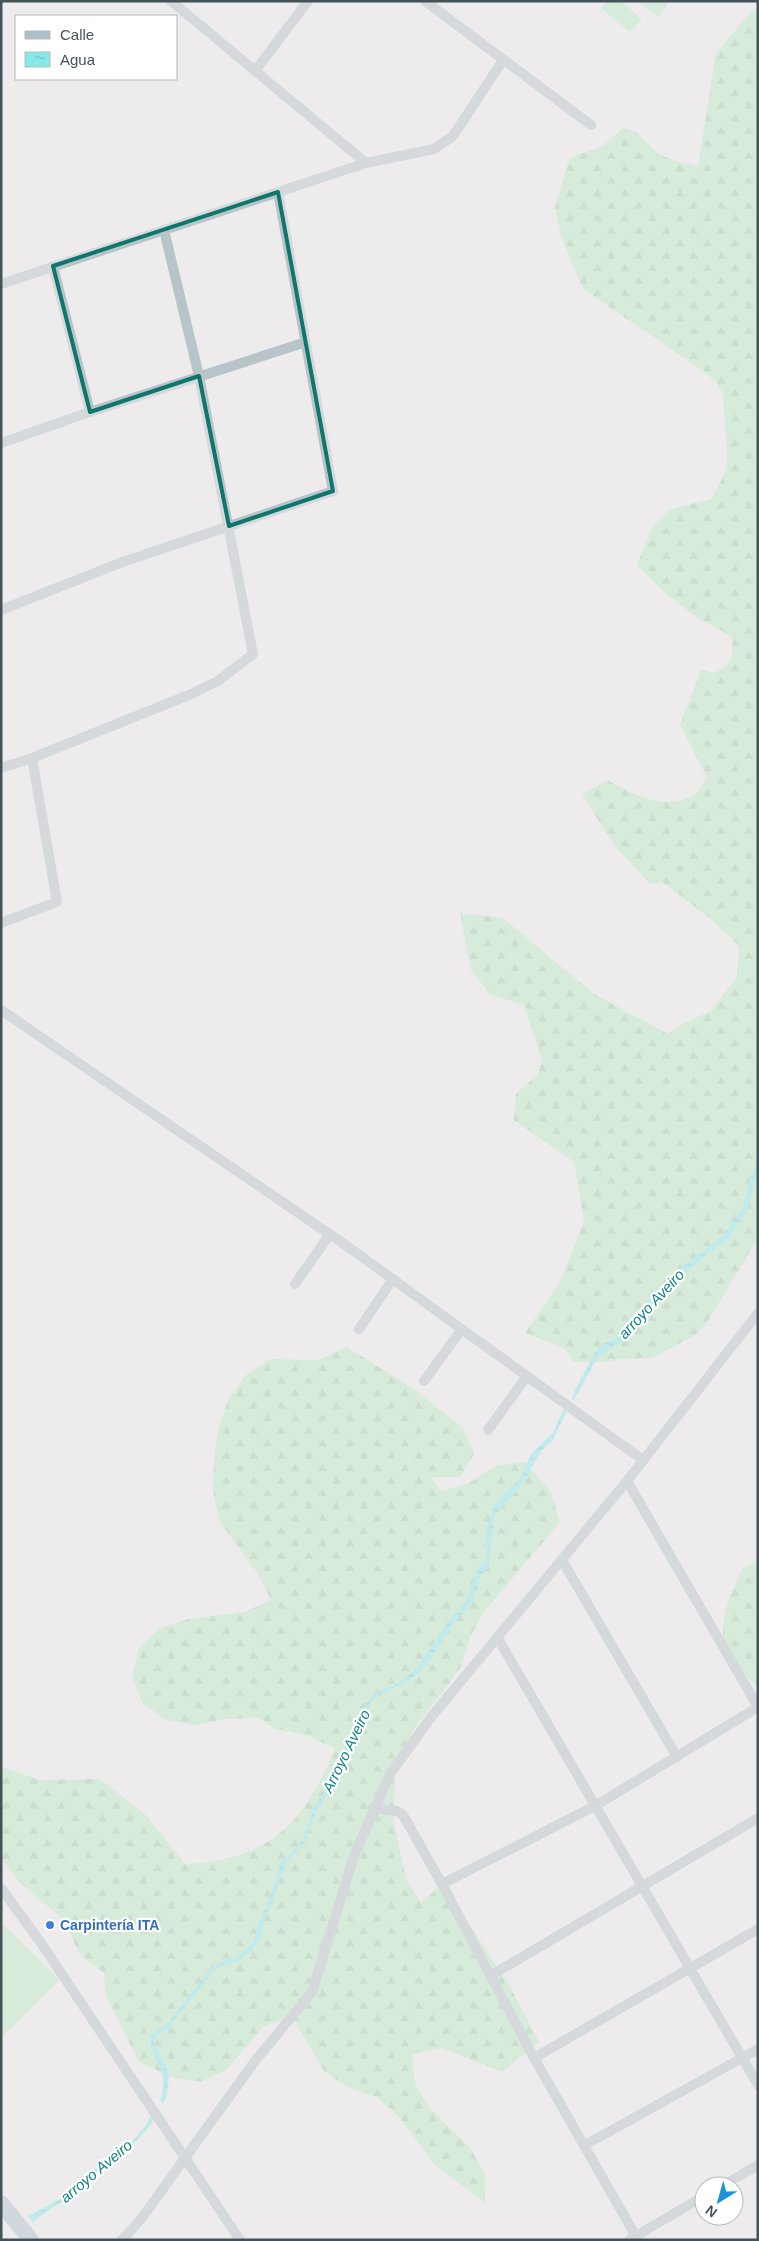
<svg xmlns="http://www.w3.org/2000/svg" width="759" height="2241" font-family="Arial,sans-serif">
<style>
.forest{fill:url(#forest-firs)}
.garden{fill:#b9ecc3}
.water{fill:url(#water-ripples)}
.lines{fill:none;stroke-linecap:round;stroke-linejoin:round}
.stream{stroke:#87e8e8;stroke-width:2.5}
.minor{stroke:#b7c4c8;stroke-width:10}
.primary{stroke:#abc1ca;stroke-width:16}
.marked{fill:none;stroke:#0f766e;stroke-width:4;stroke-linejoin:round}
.shop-dot{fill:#3f7fe0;stroke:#fff;stroke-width:2}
.labels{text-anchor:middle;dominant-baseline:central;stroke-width:4.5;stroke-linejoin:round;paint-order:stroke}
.shop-label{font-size:14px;font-weight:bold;fill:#366cbe;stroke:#fff;text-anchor:start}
.water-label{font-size:15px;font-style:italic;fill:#108383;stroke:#fff}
</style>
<defs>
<pattern id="forest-firs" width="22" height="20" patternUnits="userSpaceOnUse" patternTransform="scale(1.25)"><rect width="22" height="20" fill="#b9ecc3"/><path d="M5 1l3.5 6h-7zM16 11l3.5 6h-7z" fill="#a0ccaa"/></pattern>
<pattern id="water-ripples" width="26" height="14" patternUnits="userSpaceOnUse" patternTransform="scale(1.25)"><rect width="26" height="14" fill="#87e8e8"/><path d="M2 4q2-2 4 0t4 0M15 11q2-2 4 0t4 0" fill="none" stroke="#70bfbf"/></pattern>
</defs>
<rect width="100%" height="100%" fill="#eeebec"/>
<g class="forest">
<path d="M752,11L758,14V1238L706,1324L695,1335L652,1358L622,1359L606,1362H574L565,1349L525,1333L560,1282L584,1221L574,1162L514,1120L516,1094L538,1074L542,1061L524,1005L491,995L471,970L460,913L503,918L594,994L668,1034L684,1023L711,1011L737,977L739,946L711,919L662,882L650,884L614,845L582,794L608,780C633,795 669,813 696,793C700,790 704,782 707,777L680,725L701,670L714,673C732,664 733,658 732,638C719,627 705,623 692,614C672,599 654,584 637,565L652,527L670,509L712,499L726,470L727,455L723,393L714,380L689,361L583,289L561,236L555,208L569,160L576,155L601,147L623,128C646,134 641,140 657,152C668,161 684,163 698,166L716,53Z"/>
<path d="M347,1347L418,1392L463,1428L474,1454L460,1477H431L442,1491L469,1483L496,1466L525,1462L551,1492L560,1522L484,1612L470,1637L461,1667L412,1732L403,1759L395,1771L394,1823L406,1879L421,1903L442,1884L508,1983L539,2042L502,2072L442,2048L412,2054L415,2084L430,2108L471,2149L485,2174V2203L435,2165L399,2117L377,2097L349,2088L324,2071L292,2017L264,2026L226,2070L201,2082L171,2077L138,2061L106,1995L104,1973L85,1959L78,1951L66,1924L57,1914L20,1883L1,1858V1767L40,1780L100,1779L146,1815L185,1864C270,1860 303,1824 335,1749L309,1736L273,1728L259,1718L227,1719L195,1725L166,1720L143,1703L132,1677L139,1649L159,1629L188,1619L245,1612L271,1600L258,1574L220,1522L213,1492L214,1460L219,1427L229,1397L246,1375L270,1359L318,1360Z"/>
<path d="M758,1562V1687C749,1677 735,1667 729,1656C714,1627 730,1594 743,1568Z"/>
</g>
<g class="garden">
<path d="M607,1H621L642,19L630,32L601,8Z"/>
<path d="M637,1H670L658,17Z"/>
<path d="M4,1925L59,1980L1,2038V1928Z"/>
</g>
<g class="water">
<path d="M751,1174L756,1176L748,1209L728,1239L690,1268L651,1307L625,1339L597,1358L577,1395L574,1392L598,1347L620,1336L644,1304L681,1268L722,1236L743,1208Z"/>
<path d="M565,1406L568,1408L553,1440L541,1451L523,1483L494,1516L489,1565L480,1577L476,1592L469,1606L451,1627L427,1665L414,1677L378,1696L370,1704L365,1718L333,1784L315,1814L306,1841L289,1859L283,1871L271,1906L264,1919L260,1939L253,1949L239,1961L216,1968L168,2029L157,2036L154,2042L156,2047L167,2070L169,2078L166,2099L163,2104L160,2099C172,2069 147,2058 151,2035L167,2024L212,1967L225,1960L237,1957L255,1941L257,1925L266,1908L281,1863L299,1844L307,1831L313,1808L326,1790L336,1763L356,1728L367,1702L376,1692L395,1685L416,1669L448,1621L466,1601L476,1573L479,1566L486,1561V1534L492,1510L501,1497L520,1479L531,1454L553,1433Z"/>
<path d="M151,2113L154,2117L151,2125L125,2153L88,2179L73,2197L53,2207L33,2222L28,2216L73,2192L94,2170L130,2144L147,2124Z"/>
</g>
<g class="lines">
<g class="stream">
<path d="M754,1178L758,1160"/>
<path d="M573,1399L577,1391"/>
</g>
<g class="minor">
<path d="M171,1L366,163"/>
<path d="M425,1L591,125"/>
<path d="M255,71L308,1"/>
<path d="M53,266L90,412"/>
<path d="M1,284L366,163L434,149L453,136L503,60"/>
<path d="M1,443L90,412L306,342"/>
<path d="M1,610L120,563L333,491L278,192"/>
<path d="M1,768L32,758L189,695L218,681L253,654L199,376L164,230"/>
<path d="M1,923L57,902L32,758"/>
<path d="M1,1010L344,1244L643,1460"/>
<path d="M295,1284L330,1234"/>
<path d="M359,1329L393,1279"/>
<path d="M424,1381L462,1329"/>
<path d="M488,1430L527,1376"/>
<path d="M627,1481L758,1707"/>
<path d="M562,1560L677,1757"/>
<path d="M497,1637L758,2085"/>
<path d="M373,1808L397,1811L403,1815L442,1884L534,2058L638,2240"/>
<path d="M442,1884L595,1806L758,1707"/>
<path d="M1,1888L41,1943L240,2240"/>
<path d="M490,1976L758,1818"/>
<path d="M534,2058L758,1929"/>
<path d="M585,2145L758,2049"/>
<path d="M722,2186L758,2165"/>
<path d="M122,2240L141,2219L255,2061L312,1992L354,1856L390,1774L432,1716L627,1481L758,1313"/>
<path d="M629,2240L704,2196"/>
</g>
<path class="primary" d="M1,2203L31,2240"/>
</g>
<path d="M0 0H759V2241H0ZM278,192L333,491L229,526L199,376L90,412L53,266Z" fill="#eeebec" fill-opacity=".55" fill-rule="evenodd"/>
<path class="marked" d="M278,192L333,491L229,526L199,376L90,412L53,266Z"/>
<circle class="shop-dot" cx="50" cy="1925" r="5"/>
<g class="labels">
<g class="shop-label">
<text x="60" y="1925">Carpintería ITA</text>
</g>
<g class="water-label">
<text transform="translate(651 1304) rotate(-47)">arroyo Aveiro</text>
<text transform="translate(346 1751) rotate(-64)">Arroyo Aveiro</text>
<text transform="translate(96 2171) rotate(-40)">arroyo Aveiro</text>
</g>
</g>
<rect width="759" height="2241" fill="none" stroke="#455358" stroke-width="5"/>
<rect x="15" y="15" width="162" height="65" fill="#ffffff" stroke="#b5babc"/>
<rect x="25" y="31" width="25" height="8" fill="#abc1ca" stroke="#b5babc"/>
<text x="60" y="40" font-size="15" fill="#455358">Calle</text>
<rect x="25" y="52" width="25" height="15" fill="url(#water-ripples)" stroke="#b5babc"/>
<text x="60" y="65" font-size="15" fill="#455358">Agua</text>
<g transform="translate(719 2201) rotate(217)"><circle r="24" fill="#ffffff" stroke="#b5babc"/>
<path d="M0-4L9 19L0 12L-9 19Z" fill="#1d94d7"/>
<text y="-8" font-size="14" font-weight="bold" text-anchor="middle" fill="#455358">N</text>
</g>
</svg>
